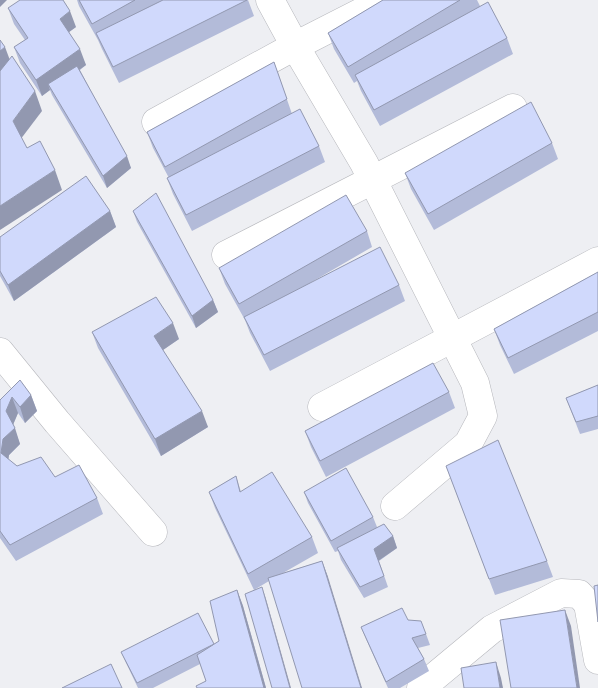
<svg xmlns="http://www.w3.org/2000/svg" width="598" height="688" font-family="'Sofia Sans Condensed',sans-serif">
<style>
.lines{fill:none;stroke-linecap:round;stroke-linejoin:round}
.street-casing{stroke:#b6b7bc;stroke-width:29}
.street{stroke:#fff;stroke-width:28}
.wall{fill:#b3bbd9}
.shaded-wall{fill:#9298b0}
.building{fill:#d0d9fc;stroke:#9298b0}
</style>
<rect width="100%" height="100%" fill="#eeeff3"/>
<g class="lines">
<defs>
<g id="street">
<path d="M270,0L295,46L364,163L475,383L483,416L468,444L395,506"/>
<path d="M156,122L295,46L385,0"/>
<path d="M226,255L513,108"/>
<path d="M0,352L57,422L153,532"/>
<path d="M322,407L598,261"/>
<path d="M421,688L492,629L561,593L579,594L588,604L598,660"/>
</g>
</defs>
<use href="#street" class="street-casing"/>
<use href="#street" class="street"/>
</g>
<g class="wall">
<path d="M77,0H248L254,16L119,83L102,49L98,40L79,6Z"/>
<path d="M383,0H477L480,6L507,38L513,54L380,126L361,91L357,81L354,83L334,49L328,33Z"/>
<path d="M8,8L76,27L69,32L86,65L80,70L131,168L107,188L52,95L50,90L42,96L20,63L14,47L25,40L14,24Z"/>
<path d="M274,62L292,114L319,146L325,162L192,231L173,194L167,178H169L153,148L147,132Z"/>
<path d="M552,143L558,159L434,230L411,189L405,173Z"/>
<path d="M110,211L116,227L14,301L0,276V237Z"/>
<path d="M133,211L213,300L218,312L196,328L137,222Z"/>
<path d="M367,231L372,247L310,283L399,285L405,301L270,371L250,333L245,320L225,284L219,268Z"/>
<path d="M598,272V331L514,374L500,345L494,329Z"/>
<path d="M92,332L179,339L163,350L208,427L161,456L98,348Z"/>
<path d="M598,385V429L580,434L566,398Z"/>
<path d="M449,392L455,408L326,477L311,447L305,431Z"/>
<path d="M31,395L37,411L25,423L18,413L13,425L20,444L9,455L8,459L17,466L55,477L97,498L103,514L16,561L0,538V400Z"/>
<path d="M446,466L547,561L553,577L495,595Z"/>
<path d="M236,476L241,492L312,537L318,553L283,573L322,561L328,577L269,581L254,590L215,508L209,492Z"/>
<path d="M304,492L373,517L377,527L393,536L397,548L379,561L388,587L364,598L341,560L338,551L335,552L308,503Z"/>
<path d="M237,590L243,606L266,688H197L206,681L200,664L153,688H138L126,663L121,652L214,644L219,641Z"/>
<path d="M408,620L426,634L430,645L418,648L424,659L429,671L400,688H388L366,639L361,627Z"/>
</g>
<g class="shaded-wall">
<path d="M0,0H7L0,7Z"/>
<path d="M70,11L76,27L65,35L60,19Z"/>
<path d="M5,47L11,63L0,72V51Z"/>
<path d="M80,49L86,65L51,90L48,84L50,90L42,96L36,80Z"/>
<path d="M35,91L42,111L20,140L13,121Z"/>
<path d="M127,156L131,168L107,188L103,176Z"/>
<path d="M55,170L62,190L0,230V206Z"/>
<path d="M110,211L116,227L14,301L8,285Z"/>
<path d="M213,300L218,312L196,328L192,316Z"/>
<path d="M173,323L179,339L160,352L154,336Z"/>
<path d="M31,395L37,411L25,423L20,407Z"/>
<path d="M12,397L18,413L12,427L6,411Z"/>
<path d="M202,411L208,427L161,456L155,439Z"/>
<path d="M15,428L20,444L9,455L7,469L1,453L3,439Z"/>
<path d="M393,536L397,548L378,561L374,549Z"/>
<path d="M322,561L328,577L362,688H361Z"/>
<path d="M262,587L266,599L291,688H290Z"/>
<path d="M237,590L243,606L266,688H264Z"/>
<path d="M565,610L571,626L580,688H577Z"/>
<path d="M496,662L501,678L503,688H500Z"/>
</g>
<g class="building">
<path d="M20,0H63L70,11L60,19L80,49L36,80L14,47L28,38L8,8Z"/>
<path d="M79,0H135L92,24Z"/>
<path d="M163,0H247L113,67L96,33Z"/>
<path d="M383,0H460L348,67L328,33Z"/>
<path d="M488,2L507,38L374,110L355,75Z"/>
<path d="M0,40L5,47L0,51Z"/>
<path d="M12,56L35,91L13,121L27,148L40,141L55,170L0,206V71Z"/>
<path d="M274,62L287,99L165,167L147,132Z"/>
<path d="M77,66L127,156L103,176L48,84Z"/>
<path d="M531,102L552,143L428,214L405,173Z"/>
<path d="M300,109L319,146L186,215L167,178Z"/>
<path d="M86,176L110,211L8,285L0,271V237Z"/>
<path d="M156,193L213,300L192,316L133,211Z"/>
<path d="M346,195L367,231L239,304L219,268Z"/>
<path d="M380,247L399,285L264,355L244,317Z"/>
<path d="M598,272V312L508,358L494,329Z"/>
<path d="M156,297L173,323L154,336L202,411L155,439L92,332Z"/>
<path d="M433,363L449,392L320,461L305,431Z"/>
<path d="M20,380L31,395L20,407L12,397L6,411L15,428L3,439L1,453L17,466L41,457L55,477L79,465L97,498L10,545L0,531V400Z"/>
<path d="M598,385V416L576,422L566,398Z"/>
<path d="M498,440L547,561L489,579L446,466Z"/>
<path d="M346,468L373,517L331,541L304,492Z"/>
<path d="M272,472L312,537L248,574L209,492L236,476L240,492Z"/>
<path d="M384,524L393,536L374,549L384,576L360,587L337,548Z"/>
<path d="M322,561L361,688H302L268,578Z"/>
<path d="M598,585V622L594,586Z"/>
<path d="M262,587L290,688H272L245,594Z"/>
<path d="M237,590L264,688H197L196,686L206,681L197,655L219,641L210,601Z"/>
<path d="M402,608L408,620L421,621L426,634L412,638L424,659L386,682L361,627Z"/>
<path d="M565,610L577,688H511L500,620Z"/>
<path d="M198,613L214,644L137,683L121,652Z"/>
<path d="M496,662L500,688H464L461,668Z"/>
<path d="M111,664L122,688H62Z"/>
</g>
</svg>
